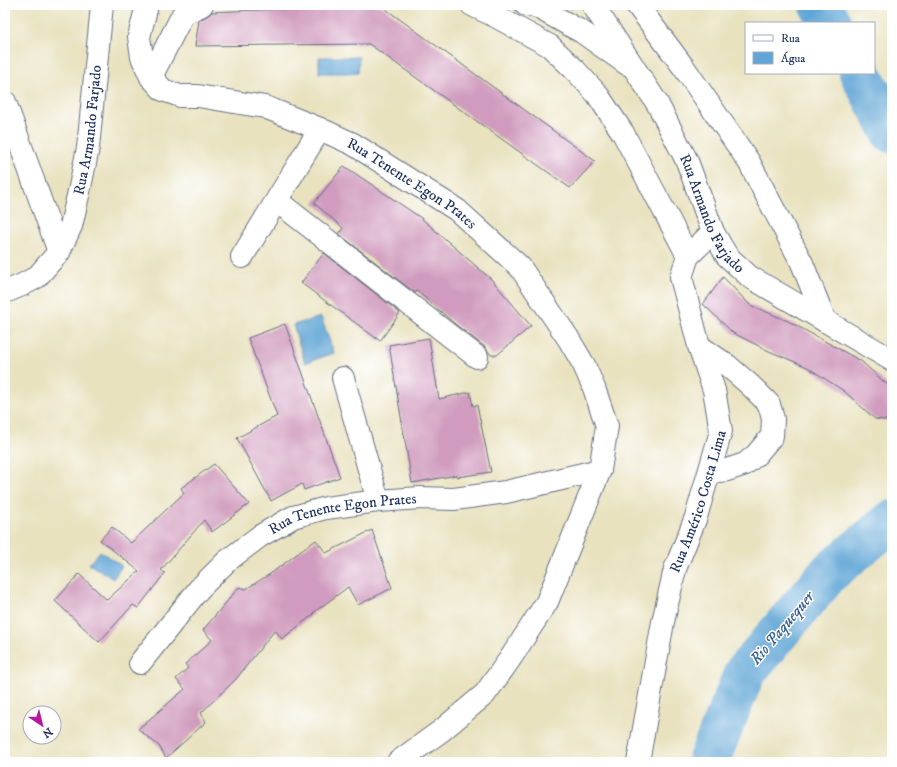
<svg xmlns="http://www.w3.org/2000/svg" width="897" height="767" font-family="'IM FELL DW Pica',serif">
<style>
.water{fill:#61a6d6;stroke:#3e6a9a}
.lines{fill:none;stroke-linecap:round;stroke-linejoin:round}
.river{stroke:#61a6d6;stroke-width:42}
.building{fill:#d09bbe}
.minor-casing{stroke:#636e80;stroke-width:24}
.minor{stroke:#fff;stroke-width:22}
.labels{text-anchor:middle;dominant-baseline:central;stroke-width:3;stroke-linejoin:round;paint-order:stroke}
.street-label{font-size:15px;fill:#1b2f5e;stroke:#fff}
.water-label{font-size:16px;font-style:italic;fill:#375f8e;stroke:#fff}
</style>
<rect width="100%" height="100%" fill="#fff"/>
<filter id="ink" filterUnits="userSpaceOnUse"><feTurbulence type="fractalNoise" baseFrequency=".025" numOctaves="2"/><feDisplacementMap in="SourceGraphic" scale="8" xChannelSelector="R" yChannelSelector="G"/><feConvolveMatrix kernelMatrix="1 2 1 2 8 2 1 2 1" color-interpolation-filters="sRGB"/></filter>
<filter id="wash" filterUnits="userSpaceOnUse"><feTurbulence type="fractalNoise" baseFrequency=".012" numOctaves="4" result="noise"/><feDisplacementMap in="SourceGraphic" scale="16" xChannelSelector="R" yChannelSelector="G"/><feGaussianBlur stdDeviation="0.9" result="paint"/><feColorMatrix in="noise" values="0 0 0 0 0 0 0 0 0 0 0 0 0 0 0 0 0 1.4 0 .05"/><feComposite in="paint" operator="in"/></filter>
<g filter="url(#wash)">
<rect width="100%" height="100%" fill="#e9e2bf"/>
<g class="water">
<path d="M319,57H359L358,73H319Z"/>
<path d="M321,317L334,353L305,363L293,325Z"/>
<path d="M100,551L122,566L113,579L89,564Z"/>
</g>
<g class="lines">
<g class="river">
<path d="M820,5L831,23"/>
<path d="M860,73L892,132"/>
<path d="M708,762L745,672L830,572L892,521"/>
</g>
</g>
<g id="blocks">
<g class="building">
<path d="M367,5H380L595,161L570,188L369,44L195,46L199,20L207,16L212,12Z"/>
<path d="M344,166L421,218L492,280L531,326L497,355H491L485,347L455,324L417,291L415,293L339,234L343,228L314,203Z"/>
<path d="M324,253L400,313L380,341L301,283Z"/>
<path d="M723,277L750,305L788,321L861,361L892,389V421L875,419L844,391L807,367L769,351L733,333L703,304Z"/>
<path d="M285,324L340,477L304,490L302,484L271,501L237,438L277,416L248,338Z"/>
<path d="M429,338L439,399L470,392L473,406L477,405L491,472L457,477V475L412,483L389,345Z"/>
<path d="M214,464L249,504L212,532L204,520L161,570L165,573L138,608L133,605L99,642L55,601L79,574L107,600L139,571L100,540L112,527L131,543L184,493L181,488Z"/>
<path d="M372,530L392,588L358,605L348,587L313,613L314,614L282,639L275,630L236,679L201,713L206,722L166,758L159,746L138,729L185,689L176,679L188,668L185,664L212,640L203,630L239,587L246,589L270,574L316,540L326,553Z"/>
</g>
</g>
</g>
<g filter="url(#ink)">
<use href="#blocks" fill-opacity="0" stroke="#636e80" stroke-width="1"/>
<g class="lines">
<defs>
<g id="minor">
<path id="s1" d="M147,5L139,37L142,57L151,77L163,90L180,96H198L265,107L320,129L353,144L457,210L520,267L568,338L584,365L594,388L607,426L600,470L547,602L510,659L485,694L441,731L398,762"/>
<path d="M472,5L495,16L550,46L575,70L597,94L623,133L688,256"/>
<path d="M526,5L537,7L582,32L627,64"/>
<path id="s2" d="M593,5L657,103L687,161L713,232L727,256L750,277L892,360"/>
<path d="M637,5L685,69L749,162L802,263L825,321"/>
<path d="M151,77L183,14L202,5"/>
<path d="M5,102L59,252"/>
<path d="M277,201L477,357"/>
<path d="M242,257L320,129"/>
<path id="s3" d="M5,292L22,285L37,277L59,252L71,226L80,187L88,148L102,5"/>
<path d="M699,346L728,366L750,385L769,404L773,419L772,436L756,455L745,464L727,470L710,472"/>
<path d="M343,378L378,501"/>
<path id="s4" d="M140,663L199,589L227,561L260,536L293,517L326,508L378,501L420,498L454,499L506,492L600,470"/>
<path id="s5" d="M638,762L663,622L675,569L696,517L721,431L714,390L699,346L681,277L688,256L713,232"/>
</g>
</defs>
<use href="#minor" class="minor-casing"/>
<use href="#minor" class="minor"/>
</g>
</g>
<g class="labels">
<g class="street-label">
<text stroke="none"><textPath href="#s3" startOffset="195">Rua Armando Farjado</textPath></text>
<text stroke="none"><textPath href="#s1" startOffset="363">Rua Tenente Egon Prates</textPath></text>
<text stroke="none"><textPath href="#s2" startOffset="241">Rua Armando Farjado</textPath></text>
<text stroke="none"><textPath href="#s5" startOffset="268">Rua Américo Costa Lima</textPath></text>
<text stroke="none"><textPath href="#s4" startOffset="263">Rua Tenente Egon Prates</textPath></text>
</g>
<g class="water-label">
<text transform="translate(782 628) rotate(-50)">Rio Paquequer</text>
</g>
</g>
<rect width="897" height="767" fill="none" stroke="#fff" stroke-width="20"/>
<rect x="745" y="22" width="130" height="52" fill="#ffffff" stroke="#a4acbf"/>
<rect x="753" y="35" width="20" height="6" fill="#ffffff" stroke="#a4acbf"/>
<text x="781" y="42" font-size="12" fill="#1b2f5e">Rua</text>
<rect x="753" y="52" width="20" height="12" fill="#61a6d6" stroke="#a4acbf"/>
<text x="781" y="62" font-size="12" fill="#1b2f5e">Água</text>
<g transform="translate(42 725) rotate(145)"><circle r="19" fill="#ffffff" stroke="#a4acbf"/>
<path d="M0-3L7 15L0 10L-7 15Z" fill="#b5179e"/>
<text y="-6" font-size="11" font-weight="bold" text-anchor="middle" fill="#1b2f5e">N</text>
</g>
</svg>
